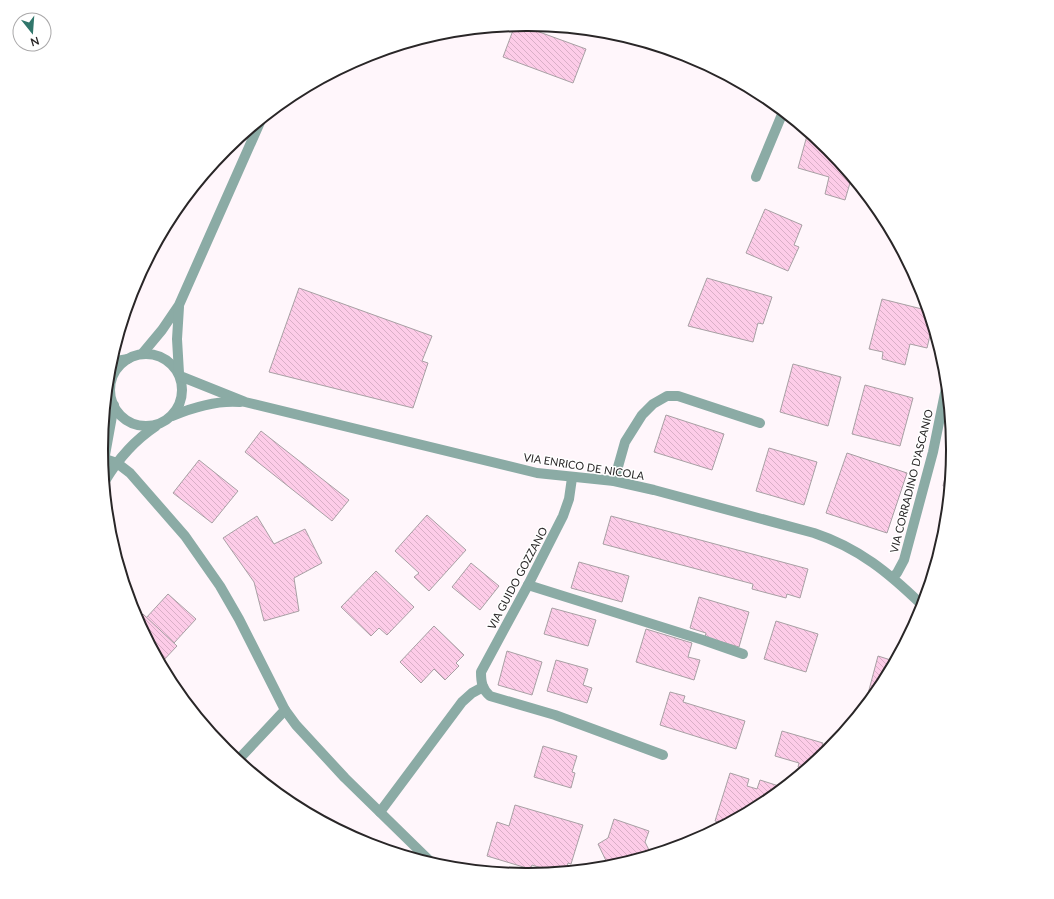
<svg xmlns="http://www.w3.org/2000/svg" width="1054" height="899" font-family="Lato,sans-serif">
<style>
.building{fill:url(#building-back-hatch);stroke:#a8a0a4}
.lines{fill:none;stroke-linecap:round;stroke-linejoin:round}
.minor{stroke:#8baba5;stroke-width:10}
.labels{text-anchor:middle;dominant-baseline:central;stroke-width:3;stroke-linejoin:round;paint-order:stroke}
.street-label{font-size:11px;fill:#292627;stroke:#fff}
.rim{fill:none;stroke:#292627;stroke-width:2}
</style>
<defs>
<pattern id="building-back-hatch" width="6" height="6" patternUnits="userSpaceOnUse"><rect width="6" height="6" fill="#fdcce8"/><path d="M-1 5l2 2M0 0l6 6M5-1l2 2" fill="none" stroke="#d9afc7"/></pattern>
</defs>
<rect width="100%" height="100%" fill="#fff6fb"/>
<g class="building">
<path d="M515,25H520L586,49L573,83L503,57Z"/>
<path d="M808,132L828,149L858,185L850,183L845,200L825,194L829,177L798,168Z"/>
<path d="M765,209L802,225L794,245L799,247L788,271L746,253Z"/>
<path d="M707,278L772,297L763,324L758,323L753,342L688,326Z"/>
<path d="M299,288L432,336L422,361L428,363L413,408L269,372Z"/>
<path d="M882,299L926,310L924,316L929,317L932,327L927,348L910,344L905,365L882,359L883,352L869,349Z"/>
<path d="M793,364L841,377L828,426L780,412Z"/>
<path d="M865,385L913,398L900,446L852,434Z"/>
<path d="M666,415L724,434L712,470L654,452Z"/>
<path d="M261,431L349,500L332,521L245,452Z"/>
<path d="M769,448L817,462L804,505L756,491Z"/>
<path d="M952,448V450L949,487L943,486Z"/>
<path d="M847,453L907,473L887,533L826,513Z"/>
<path d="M199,460L238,491L212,523L173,493Z"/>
<path d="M427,515L466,550L429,591L414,577L419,573L395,551Z"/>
<path d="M257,516L274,544L305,529L322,563L294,578L299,611L264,621L254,582L223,538Z"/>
<path d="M611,516L808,569L800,598L787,594L786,598L752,589L753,584L603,544Z"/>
<path d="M579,562L629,576L622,602L571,588Z"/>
<path d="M471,563L499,586L480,610L452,587Z"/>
<path d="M376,571L414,607L387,635L379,628L371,636L341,607Z"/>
<path d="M168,594L196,619L174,643L146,618Z"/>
<path d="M699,597L749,612L739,647L705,637L706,633L690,628Z"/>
<path d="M552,608L596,620L588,646L544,634Z"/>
<path d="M143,614L177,646L161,663L138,620Z"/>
<path d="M776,621L818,634L806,672L764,659Z"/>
<path d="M434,626L464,655L456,663L459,666L445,680L434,669L421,683L400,662Z"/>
<path d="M646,629L692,643L688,657L700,660L694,680L636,662Z"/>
<path d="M507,651L542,662L532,695L498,685Z"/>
<path d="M878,656L894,661L881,686L865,705Z"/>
<path d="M556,660L588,669L583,685L592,688L587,703L547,691Z"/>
<path d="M670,692L685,696L683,702L745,721L736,749L660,725Z"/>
<path d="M782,731L823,743L818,758L805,769L798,767L799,763L775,756Z"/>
<path d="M543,746L577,756L572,772L575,773L571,788L534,777Z"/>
<path d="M730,773L749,779L747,786L757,789L760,780L782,787L763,803L725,824L715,821Z"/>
<path d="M515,805L583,825L571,864L568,863L566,871L555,872L532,865L530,869L487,856L497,822L509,826Z"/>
<path d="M614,819L649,831L645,842L651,854L609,867L598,844L608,838Z"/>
</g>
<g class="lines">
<g class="minor">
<path d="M756,177L783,112"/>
<circle cx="146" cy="390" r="36"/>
<path d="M142,354L162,330L179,305L261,120"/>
<path d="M111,362L128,359"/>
<path d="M179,373L177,339L179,307"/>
<path d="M180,376L245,402L537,473L614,481L654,490L814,533C859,548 889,573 922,605"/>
<path d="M172,416C194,407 217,400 240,402"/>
<path d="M105,459L117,463L130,473L185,536L220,586L239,619L285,710L296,725L345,778L433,864"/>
<path d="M103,466L114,405"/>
<path d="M572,478L569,499L563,516L528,585L481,672C481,682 482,689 490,696L555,715L663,755"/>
<path d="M105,481C118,459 135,440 156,426"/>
<path d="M614,481L625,442L642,415L653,404L667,396H678L760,423"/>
<path d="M893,577L897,573L904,560L933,452L946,388"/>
<path d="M528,585L703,640L743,654"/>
<path d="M238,760L285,710"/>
<path d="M380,812L462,702L472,693L483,687"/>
</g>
</g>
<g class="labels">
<g class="street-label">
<text transform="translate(584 466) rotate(9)">VIA ENRICO DE NICOLA</text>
<text transform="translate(911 481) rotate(-76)">VIA CORRADINO D'ASCANIO</text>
<text transform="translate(517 578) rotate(-62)">VIA GUIDO GOZZANO</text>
</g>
</g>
<path d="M0 0H1054V899H0ZM526 31H528A418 418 0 0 1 946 449V450A418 418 0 0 1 528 868H526A418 418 0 0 1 108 450V449A418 418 0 0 1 526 31Z" fill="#fff" fill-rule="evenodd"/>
<path class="rim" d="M526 31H528A418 418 0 0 1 946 449V450A418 418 0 0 1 528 868H526A418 418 0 0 1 108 450V449A418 418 0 0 1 526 31Z"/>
<g transform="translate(32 32) rotate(163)"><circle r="19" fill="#ffffff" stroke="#a9a8a9"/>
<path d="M0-3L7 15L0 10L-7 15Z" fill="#30766b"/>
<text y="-6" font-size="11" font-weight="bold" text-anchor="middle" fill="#292627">N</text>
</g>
</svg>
